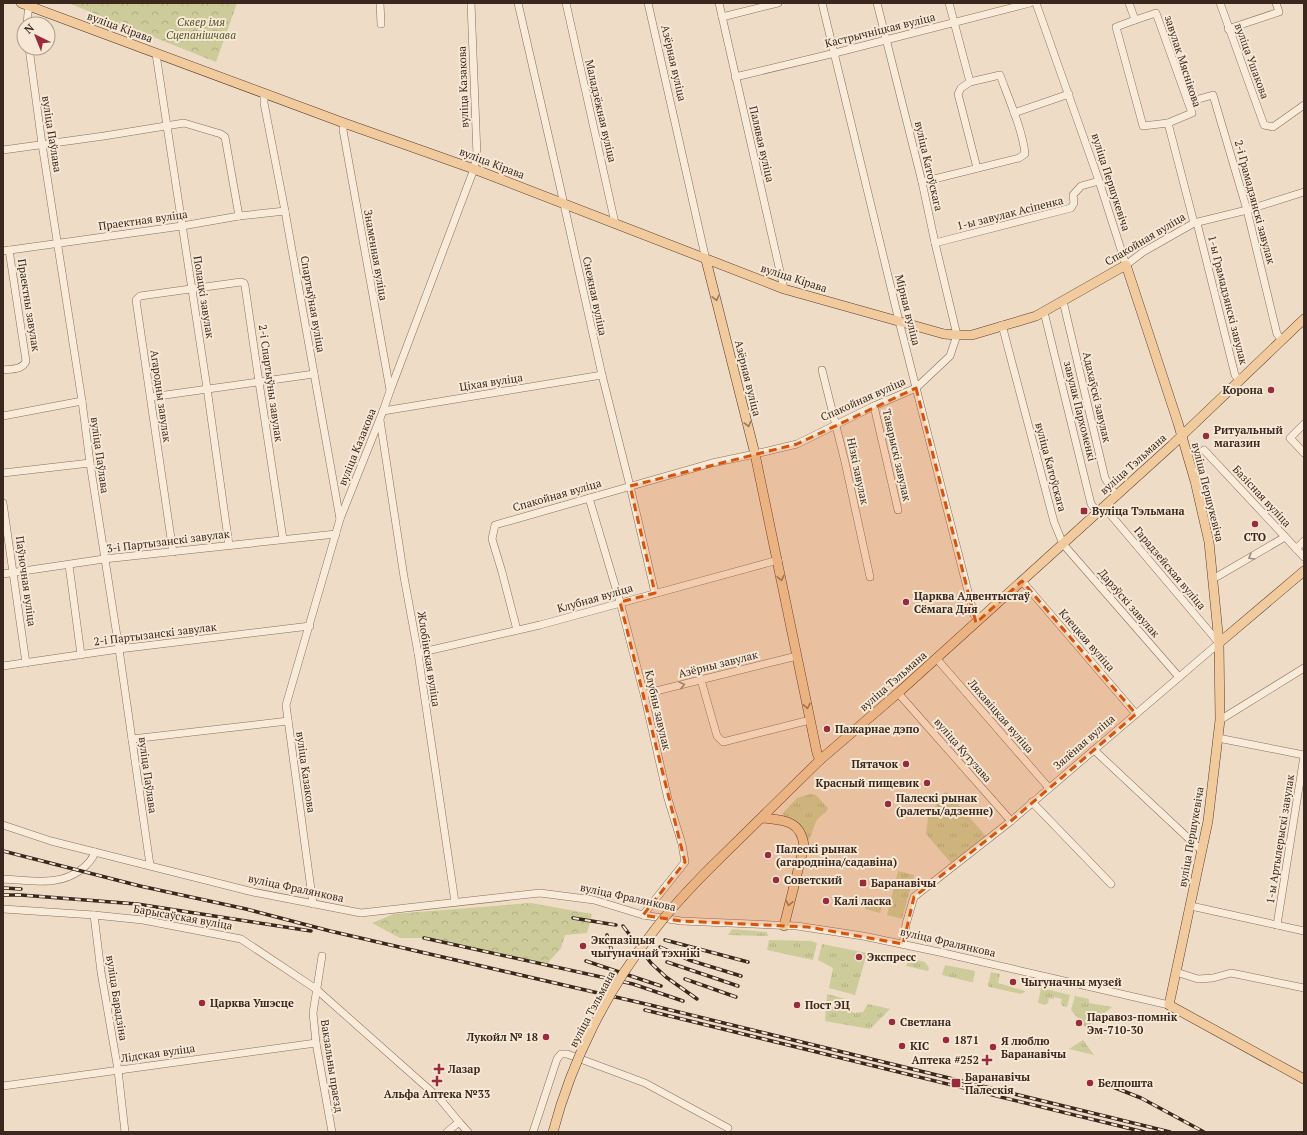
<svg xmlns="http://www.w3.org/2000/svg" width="1307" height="1135" font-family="'PT Serif',serif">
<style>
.grass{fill:url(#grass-tufts)}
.forest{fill:url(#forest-crowns)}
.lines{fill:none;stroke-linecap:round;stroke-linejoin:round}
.minor-casing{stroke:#8a6d5b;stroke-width:8}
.major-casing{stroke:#583c2f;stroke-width:10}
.minor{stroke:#f9ebd9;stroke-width:7}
.major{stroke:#f1cb9e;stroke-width:9}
.rail-casing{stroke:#3a281f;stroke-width:3.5}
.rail{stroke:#f6e8d5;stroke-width:2;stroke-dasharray:6;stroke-linecap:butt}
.major-bridge-casing{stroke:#583c2f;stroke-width:10;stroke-linecap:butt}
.major-bridge{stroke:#f1cb9e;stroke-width:9}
.oneway{stroke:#967a5e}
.oneway2{stroke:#9a8a7c}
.marked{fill:#d7540e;fill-opacity:0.2;stroke:#d7540e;stroke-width:3;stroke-dasharray:8 5;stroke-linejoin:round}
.poi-dot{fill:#992b3c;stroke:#f6e8d5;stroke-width:1.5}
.labels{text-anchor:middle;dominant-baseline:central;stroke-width:4;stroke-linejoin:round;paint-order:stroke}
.park-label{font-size:11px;font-style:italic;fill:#515626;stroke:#f6e8d5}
.street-label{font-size:11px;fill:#3a281f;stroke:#f6e8d5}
.poi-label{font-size:11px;font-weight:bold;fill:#3a281f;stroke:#f6e8d5;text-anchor:start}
</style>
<defs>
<pattern id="grass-tufts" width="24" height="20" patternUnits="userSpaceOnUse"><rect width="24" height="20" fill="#cdcb99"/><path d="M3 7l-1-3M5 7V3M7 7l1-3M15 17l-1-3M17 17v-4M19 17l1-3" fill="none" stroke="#b1ae83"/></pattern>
<pattern id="forest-crowns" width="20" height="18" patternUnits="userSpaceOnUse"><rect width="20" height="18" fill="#cdcb99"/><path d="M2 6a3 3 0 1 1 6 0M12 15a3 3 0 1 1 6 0" fill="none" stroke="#b1ae83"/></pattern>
</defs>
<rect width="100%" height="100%" fill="#eedcc6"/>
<g class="grass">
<path d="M947,792L986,836L951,863L926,834L928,817L944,793Z"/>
<path d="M810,794L816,795L828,808C827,813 821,815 817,820C813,826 813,835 808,841L806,835L782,814L797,798Z"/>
<path d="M898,871L914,875L902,919L887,915Z"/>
<path d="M868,899L883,903L880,913L865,909Z"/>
<path d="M732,929L767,932L768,936L728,935Z"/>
<path d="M769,940L811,941L817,943L813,960L767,950Z"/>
<path d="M822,944L867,953L855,995L829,988L833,968L818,960Z"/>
<path d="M909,958L925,962L929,968L928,971L906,966Z"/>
<path d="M945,965L975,971L973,982H971L942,975Z"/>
<path d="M991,972L1000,974L998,983L1025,991V992L1021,994L989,987L988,985Z"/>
<path d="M1041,988L1070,995L1067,1007L1063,1006L1061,1004L1062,999L1054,997V999L1049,998L1048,1003L1045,1005L1038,1003Z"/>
<path d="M827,994L845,999V1002L848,1003L849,1009L854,1013L863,1012L868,1004L890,1009L870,1029L825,1021Z"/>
<path d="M1075,996L1089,999V1003L1112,1007L1086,1028L1071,1010Z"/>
<path d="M1083,1040L1094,1055L1069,1049Z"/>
</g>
<g class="forest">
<path d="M68,3H237L216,62Z"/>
<path d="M531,903L592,914L587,933L565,935L561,948L546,965L424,938H400L372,923L394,914Z"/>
</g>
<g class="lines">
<defs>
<g id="minor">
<path d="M380,3L381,24"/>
<path d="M518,3L557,173L602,375L630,486L655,593"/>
<path d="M566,3L615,223"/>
<path d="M648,3L706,260"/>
<path d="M719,3L784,289"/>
<path d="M822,3L899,321L974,615L979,620"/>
<path d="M949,3L970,82L961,88L958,94L977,168"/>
<path d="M1036,3L1099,181L1126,265L1143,252L1194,223L1247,210L1304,192"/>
<path d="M1129,3L1135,20L1116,27L1143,126L1168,123L1194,223"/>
<path d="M1220,3L1264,125L1273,127L1304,105"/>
<path d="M722,17L778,3"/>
<path d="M1135,20L1156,13L1192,113L1168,123"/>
<path d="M27,24L29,3"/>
<path d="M1228,29L1279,12L1276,3"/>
<path d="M29,48L42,144L82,401L90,463L119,649L150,865"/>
<path d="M156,54L207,388L229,545"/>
<path d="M735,77L835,53L1030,3"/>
<path d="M264,93V103L285,211L340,519"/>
<path d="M1188,102L1213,95L1247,210L1277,334L1282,340"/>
<path d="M1014,113L1069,94"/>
<path d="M344,123L343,130L390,390"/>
<path d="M3,150L104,136L184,123L221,134L225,137L239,216"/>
<path d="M922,182L1019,158L1025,154C1023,131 1008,97 1000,75L970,82"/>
<path d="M1197,223L1235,375L1240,381"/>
<path d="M935,243L1071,208L1074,203L1073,195L1081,186L1099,181"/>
<path d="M3,251L182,226L239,216L285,211"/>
<path d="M1063,301L1105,478L1116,496"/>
<path d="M1044,312L1091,504L1098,513"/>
<path d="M1002,325L1054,522L1063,544L1179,677"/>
<path d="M3,370C11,369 23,370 26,361L9,250"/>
<path d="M822,370L845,462L870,577"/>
<path d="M151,397L314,374"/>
<path d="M874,406L898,510"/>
<path d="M383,411L602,375"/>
<path d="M3,416L82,401"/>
<path d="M380,420L404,577L418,653L455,902"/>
<path d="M1304,424L1290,438L1304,453"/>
<path d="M1204,450L1304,557"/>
<path d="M3,473L90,463"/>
<path d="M589,498L620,602L644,694L668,799L682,844L685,862L643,915"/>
<path d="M3,503L26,663"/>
<path d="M1296,549L1304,541"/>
<path d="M173,552L136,300L140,296L241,282L244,283L245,286L259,382L283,539"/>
<path d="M69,565L81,655"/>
<path d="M3,574L104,559L336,534"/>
<path d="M1213,579L1285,537"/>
<path d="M1022,581L1136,714"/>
<path d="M517,630L502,572L492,539L495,525L712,463L755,454L797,444L874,406L916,388L950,356L957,335L935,243L922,182L877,3"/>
<path d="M418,653L540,625L778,560"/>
<path d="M936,658L1049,788"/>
<path d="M3,666L119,649L310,626"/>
<path d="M701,680L717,736L723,742L810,720"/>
<path d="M898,693L1011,821"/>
<path d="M644,694L797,656"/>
<path d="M1220,720L1304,668"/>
<path d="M1218,738L1304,755"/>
<path d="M132,739L288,721"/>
<path d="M1094,750L1202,851"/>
<path d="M1032,802L1111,884"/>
<path d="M3,825L51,841L253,892L361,913L540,893L594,900L643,915L681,921L797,926L863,936L939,952L1169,1005"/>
<path d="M3,879C19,880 41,883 56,880C71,878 90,867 95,852"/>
<path d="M313,904L286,705L340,519L383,411L390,391L474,169L477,155L471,3"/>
<path d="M1191,906L1304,931"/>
<path d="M3,909L94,915L143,920L241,939L316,989L440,1099L459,1122"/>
<path d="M94,915L101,972L118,1070L125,1132"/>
<path d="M1277,925L1304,756"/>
<path d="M903,944L906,924L914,897L1011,821L1219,643L1104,507"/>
<path d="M322,956L313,1013L316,1043L332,1132"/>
<path d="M1176,972L1198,979L1213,978L1231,973L1304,988"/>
<path d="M3,1086L316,1043"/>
<path d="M447,1132L459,1122L468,1132"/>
<path d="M533,1132L557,1059L561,1054H567L645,1083L728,1128"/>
</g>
<g id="major">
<path d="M21,3L344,123L474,169L784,289L944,334L957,335H972L1036,316L1126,265L1178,423L1195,481L1209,542L1219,643L1220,720L1208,821L1169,1005L1304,1079"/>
<path d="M706,260L755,454L817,753L820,760"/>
<path d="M1219,643L1304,571"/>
<path d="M762,818C783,820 801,820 804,846L784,926"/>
<path d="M712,866L820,760L898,693L1172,445L1304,319"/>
</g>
</defs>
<use href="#minor" class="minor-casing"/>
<use href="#major" class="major-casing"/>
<use href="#minor" class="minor"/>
<use href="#major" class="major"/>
<defs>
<g id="rail">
<path d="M3,851L140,886L246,909L330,931L650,1005L1170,1132"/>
<path d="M3,888L21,889"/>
<path d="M3,895H21L137,904L311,931"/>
<path d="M573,918L616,925"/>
<path d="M623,926L651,963L666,977L697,999"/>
<path d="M607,935L614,958"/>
<path d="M424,938L633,984L683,1001"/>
<path d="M665,940L748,962"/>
<path d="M660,947L689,960L741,976"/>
<path d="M586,961L661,986"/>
<path d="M667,962L738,986"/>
<path d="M685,979L736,997"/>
<path d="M645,1010L1144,1132"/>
<path d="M1108,1085L1141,1098L1204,1132"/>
</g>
</defs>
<use href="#rail" class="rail-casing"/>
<use href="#rail" class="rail"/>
<defs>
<path id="major-bridge" d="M553,1132C572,1060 607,990 653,932C671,908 691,887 712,866"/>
</defs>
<use href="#major-bridge" class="major-bridge-casing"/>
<use href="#major-bridge" class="major-bridge"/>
</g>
<defs><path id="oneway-chevron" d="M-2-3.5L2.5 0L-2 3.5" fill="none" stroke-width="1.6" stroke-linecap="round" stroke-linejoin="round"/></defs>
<g class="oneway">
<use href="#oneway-chevron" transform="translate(716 298) rotate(76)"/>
<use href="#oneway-chevron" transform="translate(748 424) rotate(76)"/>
<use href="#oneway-chevron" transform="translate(781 578) rotate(78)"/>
<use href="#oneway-chevron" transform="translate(807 706) rotate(79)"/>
<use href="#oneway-chevron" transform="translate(789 903) rotate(102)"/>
</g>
<g class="oneway2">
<use href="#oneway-chevron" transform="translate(1251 557) rotate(150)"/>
<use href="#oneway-chevron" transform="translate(682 685) rotate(-13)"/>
</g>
<path class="marked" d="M916,388L976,623L1022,581L1136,714L1011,821L914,897L903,944L808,927L681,921L643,915L685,862L620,602L655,593L630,486L797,444Z"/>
<g class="poi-dot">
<circle cx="1271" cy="390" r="4"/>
<circle cx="1206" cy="436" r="4"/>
<rect x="1080" y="507" width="8" height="8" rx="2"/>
<circle cx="1255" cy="524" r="4"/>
<circle cx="906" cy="602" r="4"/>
<circle cx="827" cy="729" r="4"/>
<circle cx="906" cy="764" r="4"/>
<circle cx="927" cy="783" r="4"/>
<circle cx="888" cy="804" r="4"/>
<circle cx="768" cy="855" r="4"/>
<circle cx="776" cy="880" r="4"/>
<rect x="859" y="879" width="8" height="8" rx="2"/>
<circle cx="826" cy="901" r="4"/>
<circle cx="583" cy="946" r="4"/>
<circle cx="859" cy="957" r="4"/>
<circle cx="1013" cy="982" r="4"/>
<circle cx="202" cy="1003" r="4"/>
<circle cx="797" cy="1005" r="4"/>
<circle cx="892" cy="1022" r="4"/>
<circle cx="1079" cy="1023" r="4"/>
<circle cx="546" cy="1037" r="4"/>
<circle cx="946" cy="1040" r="4"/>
<circle cx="902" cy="1046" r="4"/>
<circle cx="993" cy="1047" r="4"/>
<path d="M985 1054h4v4h4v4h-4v4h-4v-4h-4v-4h4z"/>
<path d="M437 1063h4v4h4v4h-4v4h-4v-4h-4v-4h4z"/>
<path d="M435 1075h4v4h4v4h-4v4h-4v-4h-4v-4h4z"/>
<rect x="951" y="1078" width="10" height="10" rx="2"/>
<circle cx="1090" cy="1083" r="4"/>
</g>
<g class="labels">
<g class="park-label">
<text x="201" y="22">Сквер імя<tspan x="201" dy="13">Сцепанішчава</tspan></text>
</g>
<g class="street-label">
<text transform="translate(120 27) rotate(20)">вуліца Кірава</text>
<text transform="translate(880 30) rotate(-14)">Кастрычніцкая вуліца</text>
<text transform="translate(1183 61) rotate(72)">завулак Мяснікова</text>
<text transform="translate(1252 61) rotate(70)">вуліца Ушакова</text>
<text transform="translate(674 63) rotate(77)">Азёрная вуліца</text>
<text transform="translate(463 87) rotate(-92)">вуліца Казакова</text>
<text transform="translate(601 111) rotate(77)">Маладзёжная вуліца</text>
<text transform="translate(52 134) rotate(81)">вуліца Паўлава</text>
<text transform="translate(762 144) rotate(77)">Палявая вуліца</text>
<text transform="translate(492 163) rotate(21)">вуліца Кірава</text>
<text transform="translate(929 166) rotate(77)">вуліца Катоўскага</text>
<text transform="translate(1111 182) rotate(72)">вуліца Першукевіча</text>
<text transform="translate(1255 202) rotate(75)">2-і Грамадзянскі завулак</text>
<text transform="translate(1010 213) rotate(-14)">1-ы завулак Асіпенка</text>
<text transform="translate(143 220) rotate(-8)">Праектная вуліца</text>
<text transform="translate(1145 239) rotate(-31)">Спакойная вуліца</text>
<text transform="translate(376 255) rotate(80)">Знаменная вуліца</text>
<text transform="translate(794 278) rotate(18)">вуліца Кірава</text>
<text transform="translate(595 296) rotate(78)">Снежная вуліца</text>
<text transform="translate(204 297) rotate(81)">Полацкі завулак</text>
<text transform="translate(1228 300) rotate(76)">1-ы Грамадзянскі завулак</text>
<text transform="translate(313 304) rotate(80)">Спартыўная вуліца</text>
<text transform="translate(29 305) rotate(81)">Праектны завулак</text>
<text transform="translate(908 310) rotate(76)">Мірная вуліца</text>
<text transform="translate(748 378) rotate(76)">Азёрная вуліца</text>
<text transform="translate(491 382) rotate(-9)">Ціхая вуліца</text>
<text transform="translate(271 383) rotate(82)">2-і Спартыўны завулак</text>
<text transform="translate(161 396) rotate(82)">Агародны завулак</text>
<text transform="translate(1097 397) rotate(77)">Адахаўскі завулак</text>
<text transform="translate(863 399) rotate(-24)">Спакойная вуліца</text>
<text transform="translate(1080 411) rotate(76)">завулак Пархоменкі</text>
<text transform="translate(357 447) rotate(-68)">вуліца Казакова</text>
<text transform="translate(100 455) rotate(82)">вуліца Паўлава</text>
<text transform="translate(897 455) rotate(77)">Таварыскі завулак</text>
<text transform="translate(1133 464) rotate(-42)">вуліца Тэльмана</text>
<text transform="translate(1051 467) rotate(75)">вуліца Катоўскага</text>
<text transform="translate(858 471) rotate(78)">Нізкі завулак</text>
<text transform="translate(1208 492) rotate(76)">вуліца Першукевіча</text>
<text transform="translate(557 495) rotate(-16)">Спакойная вуліца</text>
<text transform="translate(1262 496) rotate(47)">Базісная вуліца</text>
<text transform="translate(168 541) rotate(-7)">3-і Партызанскі завулак</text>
<text transform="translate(1170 568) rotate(50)">Гарадзейская вуліца</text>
<text transform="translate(26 581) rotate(82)">Паўночная вуліца</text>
<text transform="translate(595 598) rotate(-16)">Клубная вуліца</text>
<text transform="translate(1129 603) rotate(49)">Дарэўскі завулак</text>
<text transform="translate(155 634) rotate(-7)">2-і Партызанскі завулак</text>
<text transform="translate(1087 640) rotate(49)">Клецкая вуліца</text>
<text transform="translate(429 659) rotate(81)">Жлобінская вуліца</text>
<text transform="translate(718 664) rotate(-14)">Азёрны завулак</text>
<text transform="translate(893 681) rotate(-41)">вуліца Тэльмана</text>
<text transform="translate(658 710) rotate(77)">Клубны завулак</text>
<text transform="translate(1001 716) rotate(49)">Ляхавіцкая вуліца</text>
<text transform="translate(1084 742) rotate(-41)">Зялёная вуліца</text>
<text transform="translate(963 750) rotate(49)">вуліца Кутузава</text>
<text transform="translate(306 772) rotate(82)">вуліца Казакова</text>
<text transform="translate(148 775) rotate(82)">вуліца Паўлава</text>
<text transform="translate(1191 837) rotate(-80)">вуліца Першукевіча</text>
<text transform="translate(1280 839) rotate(-81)">1-ы Артылерыскі завулак</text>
<text transform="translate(296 888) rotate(12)">вуліца Фралянкова</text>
<text transform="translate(628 897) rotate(12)">вуліца Фралянкова</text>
<text transform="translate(183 917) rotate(10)">Барысаўская вуліца</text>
<text transform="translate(948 942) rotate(13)">вуліца Фралянкова</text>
<text transform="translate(117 998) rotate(81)">вуліца Барадзіна</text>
<text transform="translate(592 1009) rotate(-62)">вуліца Тэльмана</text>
<text transform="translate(158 1053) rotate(-8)">Лідская вуліца</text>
<text transform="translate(332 1066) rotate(81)">Вакзальны праезд</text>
</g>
<g class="poi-label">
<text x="1263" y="390" text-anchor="end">Корона</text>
<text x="1214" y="430">Ритуальный<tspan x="1214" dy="13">магазин</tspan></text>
<text x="1092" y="511">Вуліца Тэльмана</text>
<text x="1255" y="537" text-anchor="middle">СТО</text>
<text x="914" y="596">Царква Адвентыстаў<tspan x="914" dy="13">Сёмага Дня</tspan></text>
<text x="835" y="729">Пажарнае дэпо</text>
<text x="898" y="764" text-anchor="end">Пятачок</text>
<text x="919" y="783" text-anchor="end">Красный пищевик</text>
<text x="896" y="798">Палескі рынак<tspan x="896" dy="13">(ралеты/адзенне)</tspan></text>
<text x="776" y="849">Палескі рынак<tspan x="776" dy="13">(агародніна/садавіна)</tspan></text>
<text x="784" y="880">Советский</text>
<text x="871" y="883">Баранавічы</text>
<text x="834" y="901">Калі ласка</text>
<text x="591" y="940">Экспазіцыя<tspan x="591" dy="13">чыгуначнай тэхнікі</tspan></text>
<text x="867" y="957">Экспресс</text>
<text x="1021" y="982">Чыгуначны музей</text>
<text x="210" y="1003">Царква Ушэсце</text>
<text x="805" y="1005">Пост ЭЦ</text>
<text x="1087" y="1017">Паравоз-помнік<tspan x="1087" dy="13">Эм-710-30</tspan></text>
<text x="900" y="1022">Светлана</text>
<text x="538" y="1037" text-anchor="end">Лукойл № 18</text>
<text x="954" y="1040">1871</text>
<text x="1001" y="1041">Я люблю<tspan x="1001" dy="13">Баранавічы</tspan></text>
<text x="910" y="1046">KIC</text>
<text x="979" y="1060" text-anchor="end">Аптека #252</text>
<text x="448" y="1069">Лазар</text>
<text x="965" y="1077">Баранавічы<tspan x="965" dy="13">Палескія</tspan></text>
<text x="1098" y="1083">Белпошта</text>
<text x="437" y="1094" text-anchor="middle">Альфа Аптека №33</text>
</g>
</g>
<rect width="1307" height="1135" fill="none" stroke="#3a281f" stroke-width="8"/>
<g transform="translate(36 36) rotate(317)"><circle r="19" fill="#f6e8d5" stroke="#ab9b8c"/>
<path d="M0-3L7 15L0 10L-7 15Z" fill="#992b3c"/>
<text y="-6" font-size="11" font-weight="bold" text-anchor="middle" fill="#3a281f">N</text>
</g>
</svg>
